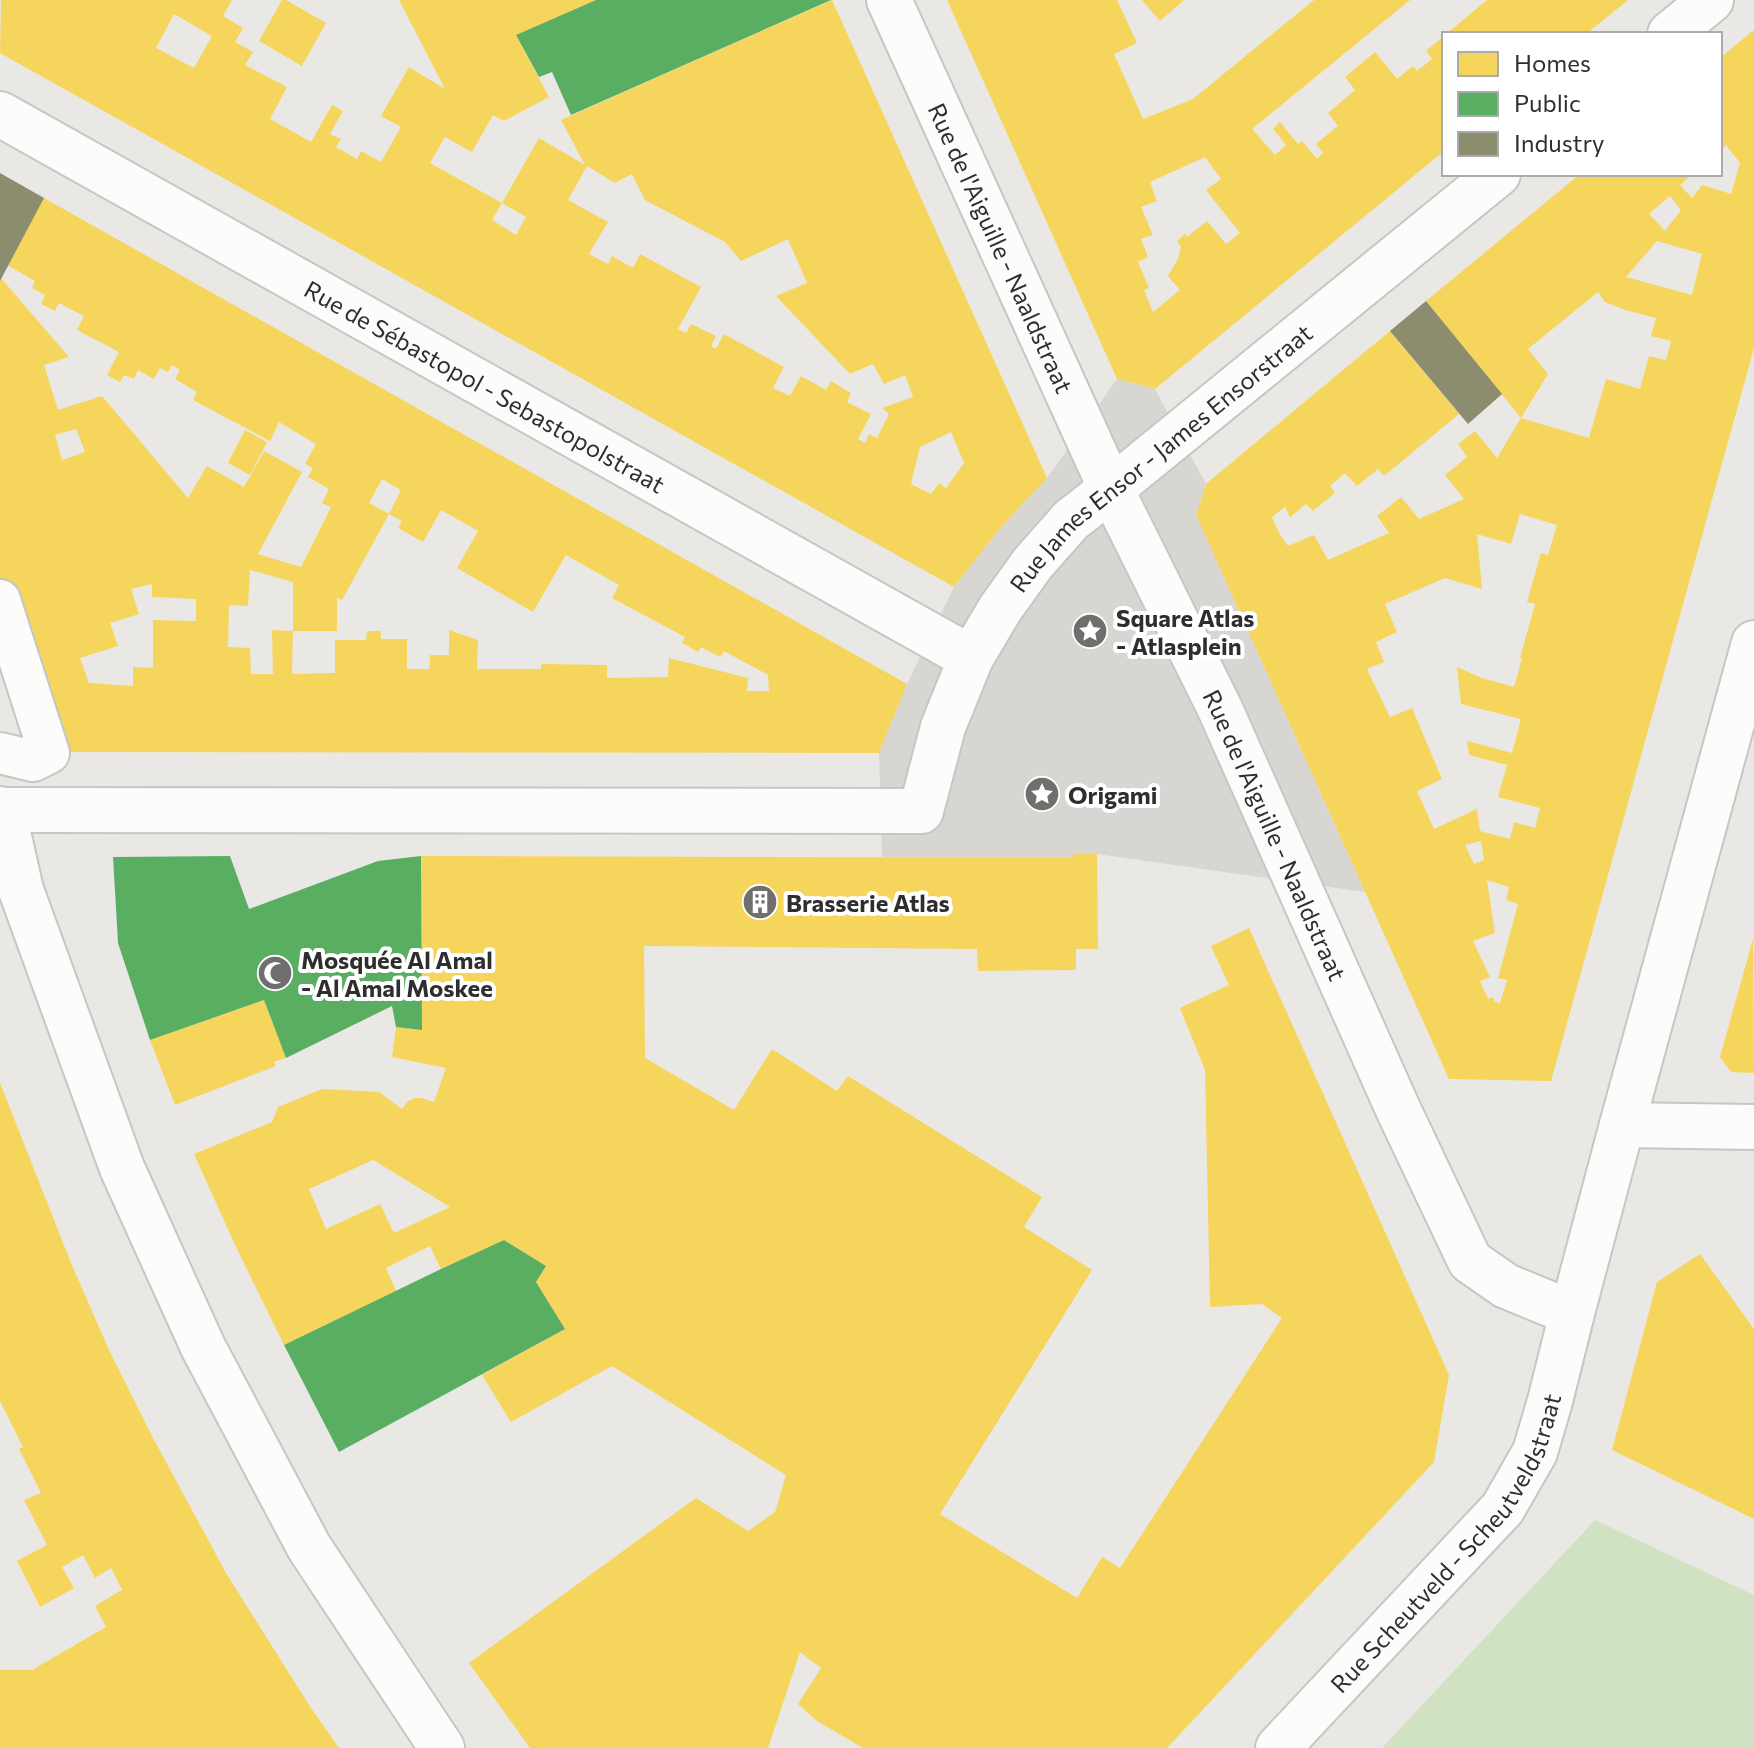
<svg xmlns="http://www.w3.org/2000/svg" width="1754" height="1748" font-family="Commissioner,sans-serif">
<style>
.green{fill:#d0e2c2}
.plaza{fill:#d8d6d3}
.homes{fill:#f6d55c;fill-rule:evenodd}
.public{fill:#5aae61}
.industry{fill:#8c8c6e}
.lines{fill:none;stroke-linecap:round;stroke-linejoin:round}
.pedestrian-casing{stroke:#c7c6c7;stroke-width:44}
.minor-casing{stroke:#c7c6c7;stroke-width:48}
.tertiary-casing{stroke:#c7c6c7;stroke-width:48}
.pedestrian{stroke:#fcfcfb;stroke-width:40}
.minor{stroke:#fcfcfb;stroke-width:44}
.tertiary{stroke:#fcfcfb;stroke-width:44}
.labels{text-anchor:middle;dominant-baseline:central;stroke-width:8;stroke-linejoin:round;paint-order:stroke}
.street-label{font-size:24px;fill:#2e2e2e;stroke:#fff}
.poi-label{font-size:24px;font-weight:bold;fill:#2e2e2e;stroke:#fff;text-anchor:start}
</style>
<rect width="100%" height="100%" fill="#eae8e5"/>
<path class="green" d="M1595,1520L1754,1595V1748H1382Z"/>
<path class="plaza" d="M1117,379L1155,389L1206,484L1196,515L1365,892L1097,854H1074L1073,858L882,857L879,753L907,684L954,587L1002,526L1047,478Z"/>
<g class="homes">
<path d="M1,0H232L223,16L243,28L235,42L253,52L245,65L287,87L270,119L311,142L332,105L343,111L330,134L341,139L336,147L357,159L361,151L381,162L401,127L381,116L409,67L445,89L399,0H596L516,35L549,97L504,121L493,115L472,152L445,137L430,163L502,203L539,138L585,165L561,120L832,0L1047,478L1002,526L954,587L0,53ZM174,14L212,36L194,68L156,48ZM587,166L615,183L632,174L645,200L725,242L741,261L788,239L807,283L776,296L850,374L873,364L884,384L905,375L913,397L882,408L889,414L877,438L869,434L865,443L858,439L871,414L847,402L851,393L831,381L826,390L801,376L790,396L773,388L784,367L724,334L716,349L711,346L716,336L691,324L686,333L678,329L701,287L640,254L633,268L612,256L608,264L589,254L608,222L568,200ZM502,203L526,217L516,235L492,220ZM951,432L964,463L946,488L939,483L931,494L911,484L920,447Z"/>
<path d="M282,0H286L326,23L302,66L259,41Z"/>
<path d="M947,0H1117L1137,43L1114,54L1143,119L1193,99L1314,0H1410L1252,129L1275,155L1286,145L1273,129L1280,122L1298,144L1302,141L1317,159L1323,153L1316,144L1338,126L1328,113L1355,90L1345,77L1375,52L1397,79L1413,66L1417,71L1432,59L1426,51L1444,36V151L1155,389L1117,379ZM1205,157L1221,179L1206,190L1240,233L1226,244L1207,221L1187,237L1185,234L1177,241L1181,247L1178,259L1168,276L1180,290L1153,312L1144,290L1149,288L1138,262L1148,257L1141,239L1153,235L1141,207L1157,201L1150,182Z"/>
<path d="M1142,0H1184L1160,21Z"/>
<path d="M1487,0H1628L1586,34H1446Z"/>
<path d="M1754,30V348L1551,1081L1449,1079L1196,515L1206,484L1390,331L1459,414L1384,476L1378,469L1357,486L1345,473L1330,486L1335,493L1313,511L1306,504L1290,517L1285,507L1272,517L1279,533L1288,546L1314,535L1328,560L1389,533L1377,516L1401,497L1419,519L1464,499L1445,475L1467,457L1458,444L1475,431L1497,458L1521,418L1426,301L1580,174H1693L1680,185L1692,198L1702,185L1731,194L1740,163L1726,145L1720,150V58ZM1670,196L1681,210L1665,231L1649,214ZM1657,241L1702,254L1692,295L1626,277ZM1598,292L1605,302L1625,310L1656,318L1651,336L1671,341L1666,360L1649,356L1640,389L1606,379L1589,438L1521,418L1548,374L1528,349ZM1520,514L1557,525L1548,555L1541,553L1527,602L1535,604L1520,658L1522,659L1514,687L1482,678L1457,667L1461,704L1521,719L1512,753L1467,741L1469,755L1507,765L1498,797L1540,808L1535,828L1514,822L1510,839L1480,831L1477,809L1434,829L1417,791L1442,779L1412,708L1390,717L1367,669L1384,662L1376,642L1397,632L1385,604L1445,578L1482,589L1477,534L1511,544ZM1481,841L1484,860L1474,864L1465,845ZM1487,880L1509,887L1506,900L1518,904L1498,978L1507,980L1500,1003L1495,1002L1493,997L1488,999L1480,981L1490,977L1473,941L1495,933Z"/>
<path d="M44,198L907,684L879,753L50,752L0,586V277L69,357L44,365L58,410L102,396L188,498L207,466L244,487L264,451L302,472L258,554L301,567L331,507L322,503L329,489L308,477L313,468L305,464L316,444L279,422L270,441L193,400L197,392L175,379L180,370L172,365L168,372L160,368L154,379L138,370L134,379L124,375L120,382L107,375L119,352L77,330L84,316L59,303L55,311L41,304L45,295L32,288L35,281L7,265ZM76,429L85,452L62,460L55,435ZM382,479L401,490L389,514L402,521L398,528L423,542L441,510L478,531L457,568L533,612L566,555L619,585L612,598L685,637L682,643L698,652L701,647L720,657L724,651L768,675L769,691H747L748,678L669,658L668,677L607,678V665L541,664V669H477L478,640L449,630V655H430L429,669H407V639H381V631H367L366,640H335V673L292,674L293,631H337V598L342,600L389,514L369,503ZM250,570L293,582V631L272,630L273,674H251L250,648L228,647L229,605L248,606ZM152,584V597L196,599V621L153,620V668L133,667V686L89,683L80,658L118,646L110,623L139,614L131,589Z"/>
<path d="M245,430L267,442L250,475L228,463Z"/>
<path d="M1073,854H1097L1098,949H1076V970L978,971L977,949L644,946L645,1058L734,1110L772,1049L837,1091L848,1076L1042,1197L1024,1227L1092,1270L940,1514L1077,1598L1102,1557L1120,1568L1282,1318L1262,1304L1210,1307L1205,1070L1180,1008L1229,985L1211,946L1249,928L1449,1375L1434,1462L1167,1748H863L817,1721L798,1704L821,1668L800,1652L768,1748H530L469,1663L696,1498L748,1531L775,1512L786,1475L612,1366L511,1422L482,1375L565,1329L536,1282L546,1266L504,1240L441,1269L430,1246L386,1268L396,1291L284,1345L236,1247L194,1154L272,1122L278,1107L322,1089L379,1092L402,1109L408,1101L415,1098H422L434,1102L446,1068L392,1057L396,1027L422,1030L421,856L1073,858ZM373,1160L398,1175L450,1207L394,1233L380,1204L326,1229L309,1189Z"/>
<path d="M1753,939L1754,1073L1731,1072L1720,1057Z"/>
<path d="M264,1000L286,1058L274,1062L276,1066L175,1105L150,1040Z"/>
<path d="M0,1083L71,1263L109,1350L152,1436L226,1573L309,1705L339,1748H0V1670H32L106,1627L95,1606L122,1590L111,1568L95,1578L83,1555L62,1567L74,1588L40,1607L17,1561L47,1545L24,1500L41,1493L19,1449L23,1447L0,1401Z"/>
<path d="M1700,1254L1754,1329V1519L1612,1450L1657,1282Z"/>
</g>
<g class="public">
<path d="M596,0H831L571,115L552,72L539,77L516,35Z"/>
<path d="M230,856L249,909L378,861L421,856L422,1030L396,1027L392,1006L286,1058L264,1000L150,1040L118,943L113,857Z"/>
<path d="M504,1240L546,1266L536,1282L565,1329L339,1452L284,1345L441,1269Z"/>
</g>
<g class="industry">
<path d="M0,173L44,198L0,281Z"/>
<path d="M1426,301L1502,394L1468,424L1390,331Z"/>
</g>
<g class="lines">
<defs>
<path id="pedestrian" d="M0,600L49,753L33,761L0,753"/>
<g id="minor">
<path id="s1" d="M889,0L1111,489L1220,709L1397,1107L1470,1261L1506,1286L1572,1313"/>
<path d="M1670,34L1711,0"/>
<path id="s2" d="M0,114L971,658"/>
<path id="s3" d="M3,810L921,811L943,727L971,658L1000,609L1033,563L1071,520L1111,489L1498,174"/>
<path d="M1622,1125L1754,1127"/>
<path id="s4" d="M1278,1748L1503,1508L1535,1452L1550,1401L1572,1313L1622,1125L1754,643"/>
</g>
<path id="tertiary" d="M0,809L3,810L21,890L122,1168L203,1347L309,1547L442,1748"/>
</defs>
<use href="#pedestrian" class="pedestrian-casing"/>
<use href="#minor" class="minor-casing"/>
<use href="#tertiary" class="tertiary-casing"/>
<use href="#pedestrian" class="pedestrian"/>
<use href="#minor" class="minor"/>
<use href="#tertiary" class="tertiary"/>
</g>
<defs>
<symbol id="sight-disc" viewBox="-11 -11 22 22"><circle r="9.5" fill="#706f6e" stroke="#fff"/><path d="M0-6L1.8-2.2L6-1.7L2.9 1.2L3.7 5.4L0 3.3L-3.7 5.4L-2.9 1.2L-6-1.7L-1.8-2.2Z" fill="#fff"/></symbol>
<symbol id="building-disc" viewBox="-11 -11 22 22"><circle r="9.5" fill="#706f6e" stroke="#fff"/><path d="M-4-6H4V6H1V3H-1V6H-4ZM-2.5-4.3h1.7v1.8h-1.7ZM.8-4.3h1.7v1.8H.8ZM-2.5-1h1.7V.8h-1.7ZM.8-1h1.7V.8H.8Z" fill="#fff"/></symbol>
<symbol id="mosque-disc" viewBox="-11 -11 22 22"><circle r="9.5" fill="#706f6e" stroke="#fff"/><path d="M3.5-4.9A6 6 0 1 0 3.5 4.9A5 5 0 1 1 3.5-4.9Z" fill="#fff"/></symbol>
</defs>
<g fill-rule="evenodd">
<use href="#sight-disc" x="1070" y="611" width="40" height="40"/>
<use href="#sight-disc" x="1022" y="774" width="40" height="40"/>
<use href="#building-disc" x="740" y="882" width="40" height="40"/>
<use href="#mosque-disc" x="255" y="953" width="40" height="40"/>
</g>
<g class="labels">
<g class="street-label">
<text stroke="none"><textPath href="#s1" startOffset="272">Rue de l'Aiguille - Naaldstraat</textPath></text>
<text stroke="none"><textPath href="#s2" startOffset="556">Rue de Sébastopol - Sebastopolstraat</textPath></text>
<text stroke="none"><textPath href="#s3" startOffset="1358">Rue James Ensor - James Ensorstraat</textPath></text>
<text stroke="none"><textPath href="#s1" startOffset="920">Rue de l'Aiguille - Naaldstraat</textPath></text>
<text stroke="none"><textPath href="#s4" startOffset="268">Rue Scheutveld - Scheutveldstraat</textPath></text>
</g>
<g class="poi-label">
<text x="1116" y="617">Square Atlas<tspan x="1116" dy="28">- Atlasplein</tspan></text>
<text x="1068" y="794">Origami</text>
<text x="786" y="902">Brasserie Atlas</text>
<text x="301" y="959">Mosquée Al Amal<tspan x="301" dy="28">- Al Amal Moskee</tspan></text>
</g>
</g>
<rect x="1442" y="32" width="280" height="144" fill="#ffffff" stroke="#ababab" stroke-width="2"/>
<rect x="1458" y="52" width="40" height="24" fill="#f6d55c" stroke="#ababab" stroke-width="2"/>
<text x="1514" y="72" font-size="24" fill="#2e2e2e">Homes</text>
<rect x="1458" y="92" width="40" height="24" fill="#5aae61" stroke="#ababab" stroke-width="2"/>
<text x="1514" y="112" font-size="24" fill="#2e2e2e">Public</text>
<rect x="1458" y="132" width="40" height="24" fill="#8c8c6e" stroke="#ababab" stroke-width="2"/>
<text x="1514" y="152" font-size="24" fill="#2e2e2e">Industry</text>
</svg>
